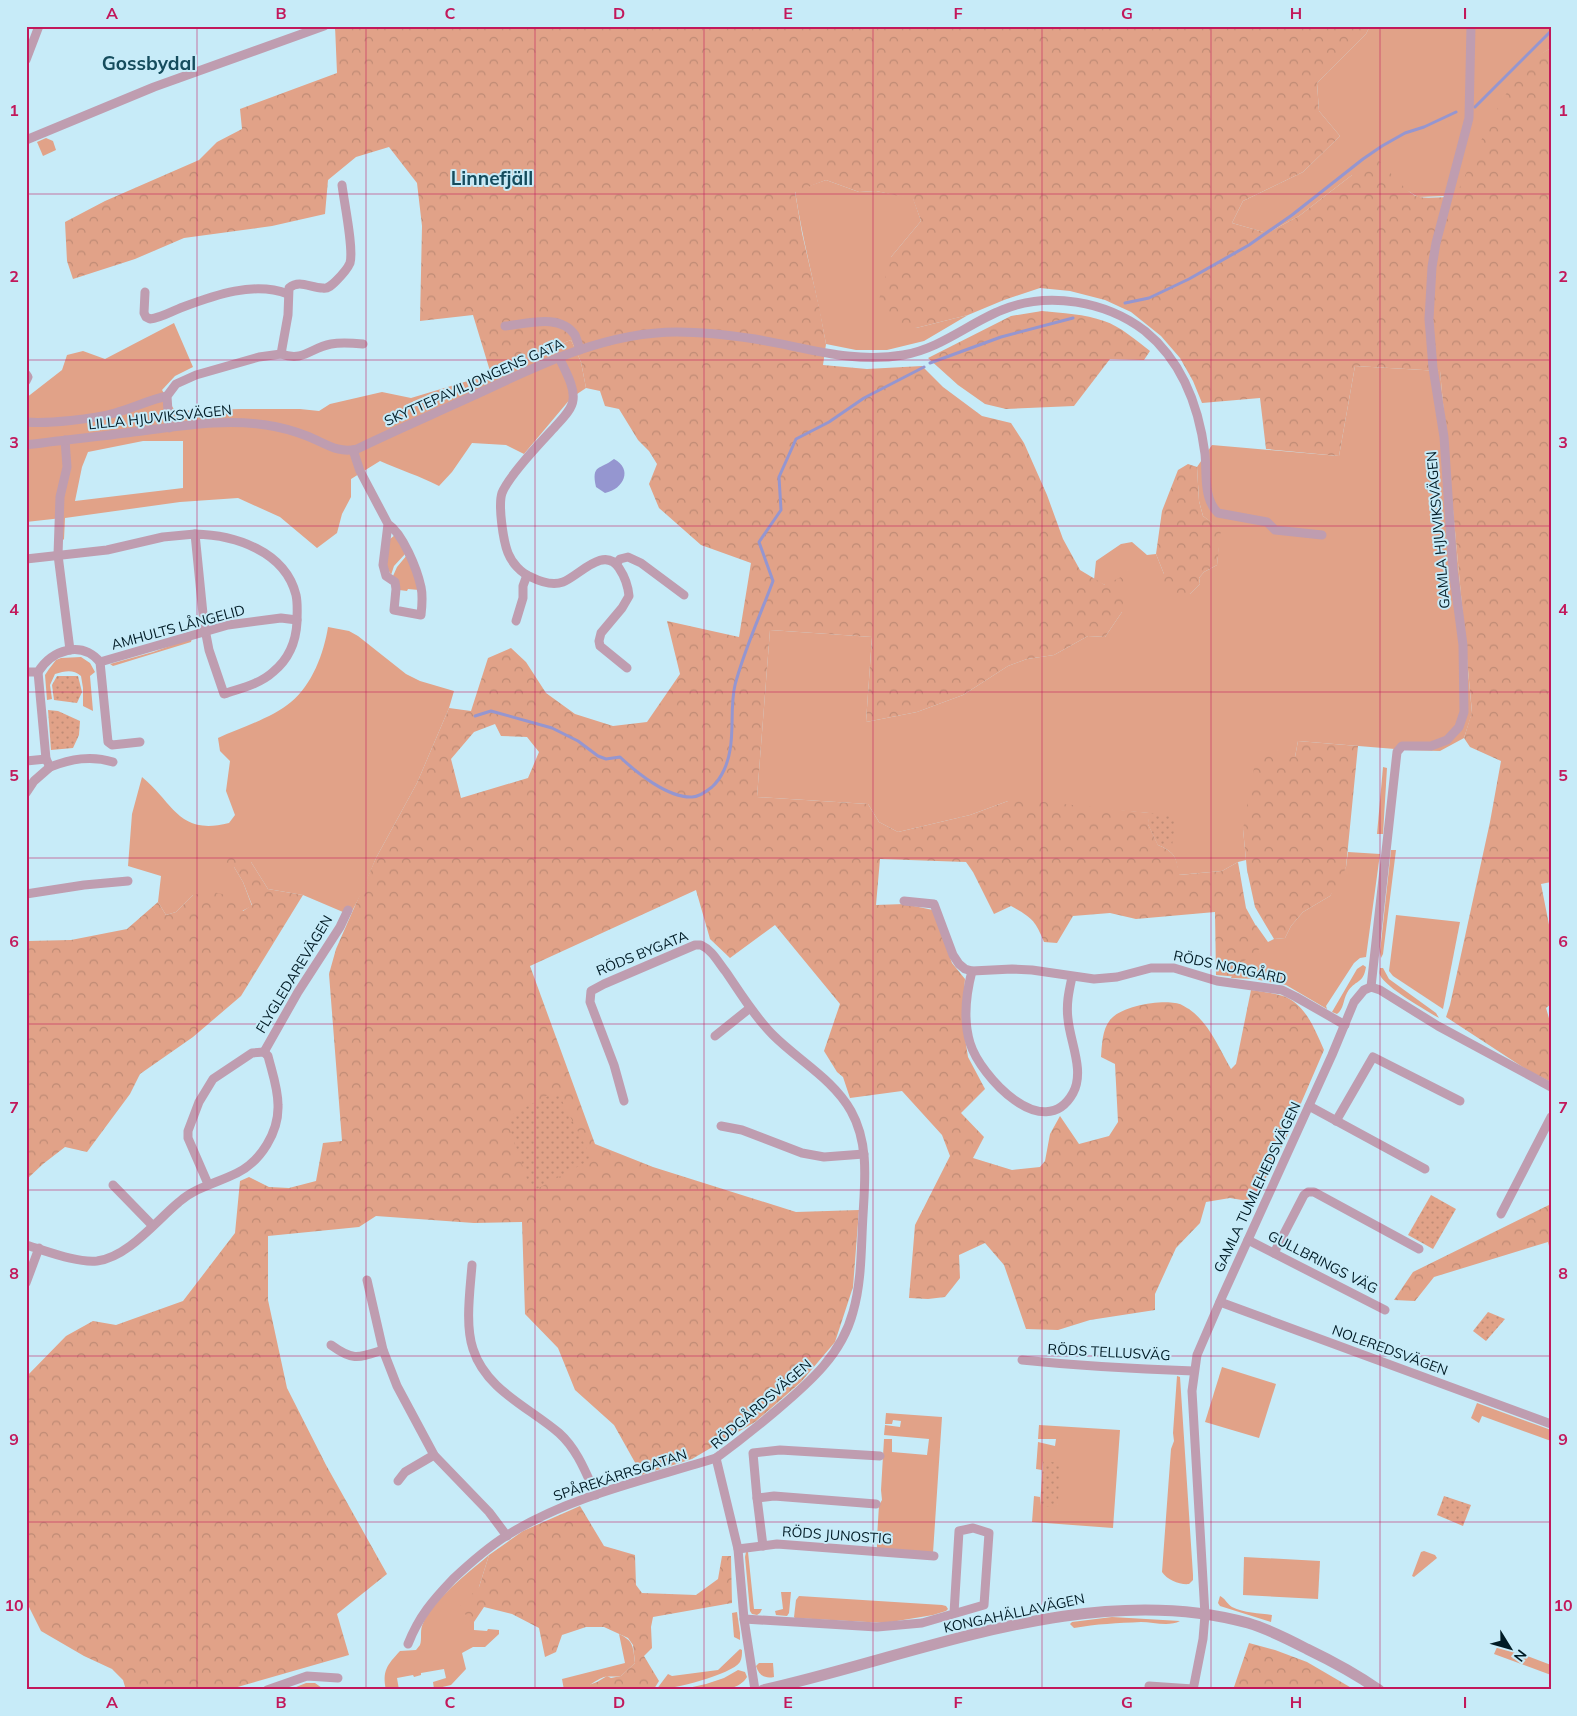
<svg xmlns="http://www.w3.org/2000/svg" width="1577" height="1716" font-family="Mulish,sans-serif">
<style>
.grass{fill:#e1a288;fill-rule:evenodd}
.forest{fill:url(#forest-crowns);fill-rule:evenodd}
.park{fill:url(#park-dots)}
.water{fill:#9596d0}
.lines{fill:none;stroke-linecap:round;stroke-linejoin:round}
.stream{stroke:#9596d0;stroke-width:3}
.minor{stroke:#bf9db0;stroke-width:9}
.tertiary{stroke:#bf9db0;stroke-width:11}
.grid{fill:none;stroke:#c2185b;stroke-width:1;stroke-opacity:0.55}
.labels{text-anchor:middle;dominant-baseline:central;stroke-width:4;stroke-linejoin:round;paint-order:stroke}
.street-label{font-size:14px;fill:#001b25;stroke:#c7ebf8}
.district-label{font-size:19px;font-weight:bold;fill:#154c5d;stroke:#c7ebf8}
.neatline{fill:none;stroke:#c2185b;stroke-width:2}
.grid-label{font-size:16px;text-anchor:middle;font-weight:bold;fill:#c2185b}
</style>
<defs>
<pattern id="forest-crowns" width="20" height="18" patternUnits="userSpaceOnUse" patternTransform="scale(1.25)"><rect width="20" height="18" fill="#e1a288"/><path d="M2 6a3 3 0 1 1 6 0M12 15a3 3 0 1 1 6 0" fill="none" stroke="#bf8b75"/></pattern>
<pattern id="park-dots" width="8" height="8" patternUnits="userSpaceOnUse" patternTransform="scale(1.25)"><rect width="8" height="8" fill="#e1a288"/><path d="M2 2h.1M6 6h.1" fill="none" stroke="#bf8b75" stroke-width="1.8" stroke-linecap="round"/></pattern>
</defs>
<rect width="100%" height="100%" fill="#c7ebf8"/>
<g class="grass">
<path d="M1370,26H1551V48L1535,58L1495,115L1455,199L1444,196L1418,197L1408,191L1352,175L1299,216L1267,233L1232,223L1243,201L1303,172L1340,136L1319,111L1317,83L1366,34Z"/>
<path d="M46,138L53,141L56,150L43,156L37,142Z"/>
<path d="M826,180L859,192L876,191L913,198L921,221L891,257L916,328L968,315L924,341L887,350H856L826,344C817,293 803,243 795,191Z"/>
<path d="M174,323L193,367L175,376L162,390L175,411L241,409H300L319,411L330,404L382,392L411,398L471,380L490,371L571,340L581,362L586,388L571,398L524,454L506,445L472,443L452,472L439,486C420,476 400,470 380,461L351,479V497L342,514L337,533L317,548L280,517L238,498L180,502L65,518L64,539L63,540L62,518L26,522V398L62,370L67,355L83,351L105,359ZM143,441H183V488L75,501L82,467L88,452Z"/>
<path d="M1355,366L1440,371L1472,713L1464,738L1440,751L1407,750L1298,741L1295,757L1243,829L1246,860L1238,862L1222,871L1178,875C1177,858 1175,852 1158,845L1148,824L1149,813L1008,801L970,815L898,832L879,822L868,804L757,797L770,630L872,637L866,722L917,712L963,695L1008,666L1027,659L1054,655L1088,636L1105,637L1122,612L1105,585L1094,580L1096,561L1121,544L1132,542L1147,555L1156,554L1164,574L1190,594L1200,584L1199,578L1204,572L1217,565L1220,529L1203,516L1199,501L1197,467L1212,445L1339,456Z"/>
<path d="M395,535L406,553L394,566L391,575L386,565L390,539Z"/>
<path d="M407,555L419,590L408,589L407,591L399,590L393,576L397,567Z"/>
<path d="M328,627L349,631L358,636L406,674L420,681L454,691L449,708L417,783L376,858L362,892L350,915L303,895L268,889L251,862L234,867L243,882L252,906L242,911L193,895L176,912L166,915L158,902L161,876L128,866L132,814L142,777C174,803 178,836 229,823L235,815L226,791L230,761L220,751L218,738C240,728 272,718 291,702C312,685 324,653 328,627Z"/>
<path d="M192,638L191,642L113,666L110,664L153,652Z"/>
<path d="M81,657L90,663L95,672L90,676L93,711L83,706V688L81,676C73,669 65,671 55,674L50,685L52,699L47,700L45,675L49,669L56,660L61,658Z"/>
<path d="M1383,767L1387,768L1383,834H1377Z"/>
<path d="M1391,850H1396L1383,954L1381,958L1380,952Z"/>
<path d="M1348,852L1380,854L1366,957L1360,958L1354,963L1326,1006L1327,1009L1286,985L1254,979L1231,978L1250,936L1256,925L1268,942L1274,939L1285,938L1291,926L1303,912L1330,896L1346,867Z"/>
<path d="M1396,915L1460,922L1443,1009L1393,976L1389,971Z"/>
<path d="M1363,965L1366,967C1363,985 1355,979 1347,993C1343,1000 1344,1009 1337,1014L1332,1012L1357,969Z"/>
<path d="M1380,968H1383L1389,979L1436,1013L1439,1018C1427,1011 1385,987 1380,975C1379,973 1380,970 1380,968Z"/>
<path d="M1222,1367L1276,1384L1259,1438L1205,1422Z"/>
<path d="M1177,1376L1180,1377L1193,1575V1580L1189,1584C1180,1585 1167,1580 1162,1572L1171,1449L1174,1441L1173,1433Z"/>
<path d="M1477,1403L1551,1430V1441L1482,1416L1479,1423L1471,1418Z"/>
<path d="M886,1413L942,1417L933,1553L877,1549V1540L892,1543L893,1537L877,1538L879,1505L882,1500L881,1490L884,1439H892V1452L927,1455L929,1439L884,1435L885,1425L900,1427L901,1421L893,1420L892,1424H885Z"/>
<path d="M1039,1425L1120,1430L1113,1528L1032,1522L1034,1496L1040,1497V1506L1058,1504V1493L1043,1461L1042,1470L1036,1469L1038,1442L1055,1446L1056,1439H1038Z"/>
<path d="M1424,1551L1435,1555L1437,1558L1414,1577L1412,1576L1421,1552Z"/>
<path d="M746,1552H748L754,1609H762L760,1613L757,1615L752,1614L750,1611L745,1557Z"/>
<path d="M489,1555L479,1587L472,1622H474V1630L487,1631L488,1629L499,1630V1634L485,1647H473L462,1653L466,1669L451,1685L434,1689L433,1682L446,1678L444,1669L421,1673V1675L414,1677L413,1675L397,1678L399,1690H386C382,1671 387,1665 400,1651L416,1650L420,1645C422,1639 420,1632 422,1626C432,1600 468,1573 489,1555Z"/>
<path d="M1244,1557L1320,1561L1318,1599L1243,1595Z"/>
<path d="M781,1592H791L789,1613L787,1616L776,1615L775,1611L783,1609Z"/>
<path d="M799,1596L942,1605L946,1606L948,1609L946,1611L933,1615L885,1623L795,1618L794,1617L796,1600Z"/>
<path d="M1220,1596C1225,1598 1227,1604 1232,1607C1244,1613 1259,1613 1272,1615L1271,1622L1220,1606L1218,1603Z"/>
<path d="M737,1612L740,1633V1640L734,1637L732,1613Z"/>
<path d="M1112,1617L1180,1621C1169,1627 1153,1622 1141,1622C1118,1623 1096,1624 1074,1628L1070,1624L1072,1622Z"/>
<path d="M619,1634C634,1641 633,1647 635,1663L621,1676C616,1677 607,1676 604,1677C600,1678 589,1685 586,1688L587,1690H564L562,1679L625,1663Z"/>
<path d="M1498,1645L1551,1665V1675L1494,1654Z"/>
<path d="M740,1649L742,1650C742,1654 742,1658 740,1662C731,1675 673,1689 656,1690L668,1674L672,1676L718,1670Z"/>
<path d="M759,1663H773L774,1677C764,1679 759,1675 756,1666Z"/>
<path d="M738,1670L745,1672L747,1677C736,1696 698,1690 679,1690L706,1684L724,1678Z"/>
<path d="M306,1683H315L322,1688L321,1690H289Z"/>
</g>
<g class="forest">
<path d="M335,26H442L464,29L467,26H1370L1366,34L1317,83L1319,111L1340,136L1303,172L1243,201L1232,223L1267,233L1299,216L1352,175L1378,160C1387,168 1408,195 1419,197C1430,199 1442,196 1455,198C1474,157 1501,89 1534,58C1539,54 1546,51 1551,48V882L1541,884L1551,935V1004L1546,1008L1551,1025V1082L1527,1070L1446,1017L1450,1005L1490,822L1501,761L1470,747L1464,738L1472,712L1440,371L1355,366L1339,456L1266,449L1260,398L1202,403L1193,381L1180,358L1161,336L1131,312L1105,300L1070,291L1040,288L1004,300L968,315L916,328L896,322L878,303L891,257L921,221L913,199L876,191L859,192L826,180L795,192L802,233L820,311L826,344L823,365L867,369L922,366L943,387L982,416L1011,423L1024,443L1047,495L1063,539L1080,570L1105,585L1121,577L1127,583L1122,612L1105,637L1088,636L1054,655L1027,659L1008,666L963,695L917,712L866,722L872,637L770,630L757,797L868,804L879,822L898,832L970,815L1008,801H1034L1150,813L1148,824L1158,845C1175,852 1177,858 1179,875L1222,871L1238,862L1246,908L1266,944L1240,964L1239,977L1216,975L1215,912L1136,919L1110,913L1073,916L1057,943L1044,942C1035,920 1032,918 1011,906L994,914L973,872L966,862L880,859L876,905L904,904L933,910L952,963L965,979L962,1019L968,1057L985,1089L961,1113L984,1137L973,1158L1012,1170L1040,1167L1045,1161L1050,1134L1060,1116L1079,1144L1109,1136L1118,1122L1115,1064L1101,1057C1102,1045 1102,1030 1110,1020C1121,1006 1159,1000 1175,1003C1180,1003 1185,1007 1189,1009C1209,1023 1219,1048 1231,1069L1236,1064L1251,990C1262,992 1276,993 1286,997C1307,1007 1315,1030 1324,1050L1286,1138L1254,1202L1230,1198L1206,1202L1200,1223L1176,1248L1155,1294V1310L1090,1320L1058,1330L1026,1329L1004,1265L985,1243L959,1255L960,1278L945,1297L928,1299L909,1298L915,1225L950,1156L942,1135L902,1091L850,1098L843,1077L837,1072L824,1051L840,1004L775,925L730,958L710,939L696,890L530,966L595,1144L653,1167L796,1212L859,1210L853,1287L835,1342L801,1382L755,1422L692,1459L642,1475L614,1425L575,1390L558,1348L525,1314L522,1222L474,1223L376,1216L359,1227L268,1236V1300L287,1388L326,1465L387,1574L337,1614L349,1655L227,1690H126L123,1680L112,1669L84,1656L41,1631L26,1601V1377L66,1336L93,1321L116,1325L183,1301L235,1233L240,1181L249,1177L269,1187L289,1188L316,1181L323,1143L342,1141L329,974L336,949L376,858L417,783L449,708L471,711L488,658L511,648L526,662L546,693L575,714L613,726L647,722L680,674L667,621L739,637L751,563L701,545L659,508L649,484L657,464L649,451L638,440L619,409L605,406L600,391L586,388L581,362L571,340L490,371L473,315L420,321L422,226L417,183L389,147L356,157L328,180L325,214L272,226L184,238L135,259L73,279L67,261L65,222L105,201L199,160L217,142L242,129L240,109L337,73ZM495,724L501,736L527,737L539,752L528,778L461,798L451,759L474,732Z"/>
<path d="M1042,311C1062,313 1085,314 1104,321C1120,326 1137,341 1150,351L1144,360L1110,359L1074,406L1006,409L985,404L958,385L928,358L1011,316Z"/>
<path d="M1188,464L1197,467L1199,501L1203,516L1221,529L1217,565L1204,572L1199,578L1200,584L1190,594L1164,592V574L1156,554L1162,511L1178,470Z"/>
<path d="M1298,741L1358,746L1346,867L1340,882L1330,896L1303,912L1291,926L1285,938L1274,939L1255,907L1247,870L1243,829L1257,751L1295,757Z"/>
<path d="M236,851L251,862L268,889L303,895L241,996L193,1037L140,1074L130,1094L87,1152L65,1147L43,1164L26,1180V942L28,941L71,940L127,929L158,902L166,915L176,912L193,895L209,891L231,896L243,911L252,905L243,882L234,867L214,863L216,855Z"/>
<path d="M1551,1204V1254L1548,1242L1434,1277L1415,1301L1394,1300L1413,1272Z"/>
<path d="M580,1506L604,1546L635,1555L636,1585L642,1593L696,1595L718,1579L722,1556H731L732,1603L653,1617L651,1627L652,1648L644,1656L659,1681L654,1689L587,1690L586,1686L597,1682L607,1676L611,1678L621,1676L635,1663L633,1645L628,1638L604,1627H586L562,1635L556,1652L545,1657L539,1628L512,1614L484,1607L474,1622H472L459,1607L479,1587L489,1555L523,1531Z"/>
<path d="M1249,1643L1275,1650L1307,1662L1355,1690H1233Z"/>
</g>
<g class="park">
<path d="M57,676H78L82,692L77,703L54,700L52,685Z"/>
<path d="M48,710L58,711L80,721L79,735L73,748L51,750Z"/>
<path d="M1150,813L1176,817L1172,846L1158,845L1148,824Z"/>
<path d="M550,1094L559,1095L590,1155L588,1161L535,1190L530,1188L508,1123L513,1114Z"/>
<path d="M1431,1195L1456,1209L1433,1249L1408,1235Z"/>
<path d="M1488,1312L1505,1319L1486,1341L1473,1331Z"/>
<path d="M1043,1461L1060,1463L1058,1504L1054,1507L1040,1506Z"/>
<path d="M1444,1496L1471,1505L1463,1526L1437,1515Z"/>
</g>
<path class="water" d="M614,459C633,469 624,489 605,493L596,487C591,464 600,470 614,459Z"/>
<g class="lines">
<g class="stream">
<path d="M1475,107L1551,31"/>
<path d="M1125,303L1149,298L1189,279L1249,245L1292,215L1363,159L1382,146L1405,133L1424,127L1456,112"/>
<path d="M930,363L1001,337L1073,318"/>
<path d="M475,716L491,711L552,728L578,741L598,756L606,759L620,757C637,773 668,798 692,797C699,797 707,791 712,787C722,778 728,763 730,750C734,729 730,706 735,685C744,650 760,616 773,581L759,542L781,510L779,477L796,439L829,422L864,398L924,367"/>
</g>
<g class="minor">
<path d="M26,60L39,26"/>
<path d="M26,140L154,87L324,26"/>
<path d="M145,292L144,313L146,317L150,319C161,318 172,311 183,307C215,295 254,281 288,294"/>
<path d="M505,326C527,324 560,313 575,335C577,340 579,346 580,350"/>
<path d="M281,354C304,362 310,348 331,344C341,342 353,343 363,344"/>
<path d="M559,357C564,369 575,386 573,400C572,410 561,420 554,428C541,442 509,475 502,493C498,505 503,540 508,553C512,563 521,573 531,577C541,582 552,586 563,582C579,576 604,545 619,568C625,577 628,585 629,596L622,608L601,633L599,641L600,646L627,668"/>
<path d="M26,374L28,377L26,381"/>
<path d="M26,422C48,424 94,419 115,413C133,408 149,400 167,396"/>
<path d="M169,428L167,396L176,384L196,375L259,357L281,354L288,315L289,288C300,279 310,288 323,288C328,289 332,285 336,281C341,276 347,270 350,263C354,249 344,202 342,185"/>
<path d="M65,440L67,467L60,497L58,555L70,650"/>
<path d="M26,445C62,440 97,437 133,432C177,427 222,418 266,425C280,427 294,431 307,436C325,443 338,454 357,449C396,430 436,413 475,395C539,365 605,332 677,332C703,332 729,335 755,339C804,347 853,364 903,355C940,349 969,323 1002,310C1048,291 1106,301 1145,331C1183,362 1199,407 1205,454C1207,473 1203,499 1218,513L1267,522L1275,530L1322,535"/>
<path d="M353,450L360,471L388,524L383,565L386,576L395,582L396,589L394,610L421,615C422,606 423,596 421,587C417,569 403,534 388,524"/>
<path d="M195,534C235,535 285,551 296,595C298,604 297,613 297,622C296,642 289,659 273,672C260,684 241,688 224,694L209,650L204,624Z"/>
<path d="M26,559L107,550L163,537L195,534"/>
<path d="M616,564L620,559L628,557L641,563L684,595"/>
<path d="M516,621L523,598V586L527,575"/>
<path d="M100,662L228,625L281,618L297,620"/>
<path d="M100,662L108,742L112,745L140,742"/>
<path d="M26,672H38C52,650 81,640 100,662"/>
<path d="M46,759L50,767C71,759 91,755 113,762"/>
<path d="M26,761L46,759L38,672"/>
<path d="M26,793L34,781L50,767"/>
<path d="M26,894L84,885L128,881"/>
<path d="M904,901L934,904L953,955L959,964L965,969L972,971L1012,969L1032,970L1094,979L1117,977L1151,968H1174L1217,981L1282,990L1296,997L1345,1025"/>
<path d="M972,971C966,994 963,1020 970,1043C980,1076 1044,1145 1073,1093C1085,1071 1070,1042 1068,1019C1066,1004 1069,991 1072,977"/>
<path d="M1371,987L1397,752L1402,746H1431L1447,740L1459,727L1464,712L1463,645L1453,569L1444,437L1433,368L1429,319L1432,267L1436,243L1469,118L1471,26"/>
<path d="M715,1036L750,1008"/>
<path d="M264,1052L298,992L340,927L348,910"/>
<path d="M624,1101L614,1065L590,1002L591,991L604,984L695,945H701C712,950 718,962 726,972C741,994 755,1017 773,1035C799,1061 833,1079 851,1111C869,1143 865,1180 863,1215C861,1247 862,1281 853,1312C842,1354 810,1382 778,1409C758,1426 738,1442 716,1458L738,1549L744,1619L755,1690"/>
<path d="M1309,1106L1425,1169"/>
<path d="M1336,1121L1373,1057L1460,1101"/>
<path d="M721,1126L742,1130L802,1153L824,1157L864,1154"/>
<path d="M113,1185L152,1225"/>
<path d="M1501,1214L1551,1117"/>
<path d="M1248,1240L1385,1310"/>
<path d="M26,1245C47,1251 76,1263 97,1261C128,1257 155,1222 179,1202C196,1187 217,1183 237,1173C261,1161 279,1132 278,1105C278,1088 272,1072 268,1056L264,1052L252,1053L213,1079L199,1102L188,1131V1138L208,1184"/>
<path d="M1274,1253L1304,1195L1308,1192H1314L1419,1249"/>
<path d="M472,1265C470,1291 465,1325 473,1349C486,1390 529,1407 559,1433C577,1449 586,1473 596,1495"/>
<path d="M367,1280L383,1350L397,1386L434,1455L489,1512L507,1536"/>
<path d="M26,1283L39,1248"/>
<path d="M1220,1302L1551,1424"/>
<path d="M331,1345C353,1361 358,1358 383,1350"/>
<path d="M1022,1360C1080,1366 1137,1369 1194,1371"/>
<path d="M398,1481L405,1472L434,1455"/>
<path d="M757,1498L753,1453L780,1450L880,1456"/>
<path d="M763,1546L757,1498L774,1496L876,1504"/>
<path d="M738,1549L777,1544L934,1556"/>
<path d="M744,1619L877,1627L922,1623L984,1605L989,1533L973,1528L959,1531L954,1613"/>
<path d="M408,1644C419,1616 433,1600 453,1579C469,1564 487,1548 506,1536C569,1496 646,1480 716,1458"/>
<path d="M1149,1686L1193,1689"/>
<path d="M267,1690L307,1676L338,1678"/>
<path d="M1193,1690L1203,1639L1205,1615L1192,1391L1197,1355L1222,1297L1332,1055L1354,1002L1364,990L1371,987L1380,990L1438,1026L1551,1087"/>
</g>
<path class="tertiary" d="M763,1690C916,1656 1090,1579 1248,1623C1268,1629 1288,1639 1307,1649C1332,1661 1356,1674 1379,1690"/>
</g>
<path class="grid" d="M197,26V1690M366,26V1690M535,26V1690M704,26V1690M873,26V1690M1042,26V1690M1211,26V1690M1380,26V1690M26,194H1551M26,360H1551M26,526H1551M26,692H1551M26,858H1551M26,1024H1551M26,1190H1551M26,1356H1551M26,1522H1551"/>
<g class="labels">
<g class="street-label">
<text transform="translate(474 382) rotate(-24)">SKYTTEPAVILJONGENS GATA</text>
<text transform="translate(160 417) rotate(-6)">LILLA HJUVIKSVÄGEN</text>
<text transform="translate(1438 530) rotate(-95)">GAMLA HJUVIKSVÄGEN</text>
<text transform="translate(178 627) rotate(-15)">AMHULTS LÅNGELID</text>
<text transform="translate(642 953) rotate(-22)">RÖDS BYGATA</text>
<text transform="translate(1230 967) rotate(12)">RÖDS NORGÅRD</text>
<text transform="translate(294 974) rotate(-59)">FLYGLEDAREVÄGEN</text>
<text transform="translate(1257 1187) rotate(-65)">GAMLA TUMLEHEDSVÄGEN</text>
<text transform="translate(1323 1262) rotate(27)">GULLBRINGS VÄG</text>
<text transform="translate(1390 1350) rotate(20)">NOLEREDSVÄGEN</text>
<text transform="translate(1109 1352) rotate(3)">RÖDS TELLUSVÄG</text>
<text transform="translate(761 1404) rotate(-41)">RÖDGÅRDSVÄGEN</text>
<text transform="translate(620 1475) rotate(-18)">SPÅREKÄRRSGATAN</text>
<text transform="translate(837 1535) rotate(4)">RÖDS JUNOSTIG</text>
<text transform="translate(1014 1613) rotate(-12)">KONGAHÄLLAVÄGEN</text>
</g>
<g class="district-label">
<text x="149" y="63">Gossbydal</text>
<text x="492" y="178">Linnefjäll</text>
</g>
</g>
<rect width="1577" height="1716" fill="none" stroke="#c7ebf8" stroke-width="55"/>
<g transform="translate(1510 1648) rotate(127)" stroke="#c7ebf8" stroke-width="4" paint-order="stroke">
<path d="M0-4L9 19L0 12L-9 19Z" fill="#001b25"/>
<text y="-8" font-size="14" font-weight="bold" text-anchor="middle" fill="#001b25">N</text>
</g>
<rect x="28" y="28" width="1522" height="1660" class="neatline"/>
<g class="grid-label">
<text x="112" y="19">A</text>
<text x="281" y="19">B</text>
<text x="450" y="19">C</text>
<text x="619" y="19">D</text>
<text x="788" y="19">E</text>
<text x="958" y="19">F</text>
<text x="1127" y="19">G</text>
<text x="1296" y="19">H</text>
<text x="1465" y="19">I</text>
<text x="14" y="116">1</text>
<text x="1563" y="116">1</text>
<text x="14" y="282">2</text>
<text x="1563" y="282">2</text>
<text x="14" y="448">3</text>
<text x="1563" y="448">3</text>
<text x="14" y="615">4</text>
<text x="1563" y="615">4</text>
<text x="14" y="781">5</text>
<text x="1563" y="781">5</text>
<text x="14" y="947">6</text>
<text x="1563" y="947">6</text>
<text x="14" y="1113">7</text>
<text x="1563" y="1113">7</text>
<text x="14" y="1279">8</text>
<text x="1563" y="1279">8</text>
<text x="14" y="1445">9</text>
<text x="1563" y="1445">9</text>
<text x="14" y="1611">10</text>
<text x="1563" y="1611">10</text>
<text x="112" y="1708">A</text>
<text x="281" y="1708">B</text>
<text x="450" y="1708">C</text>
<text x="619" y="1708">D</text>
<text x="788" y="1708">E</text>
<text x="958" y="1708">F</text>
<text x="1127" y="1708">G</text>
<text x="1296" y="1708">H</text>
<text x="1465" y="1708">I</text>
</g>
</svg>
